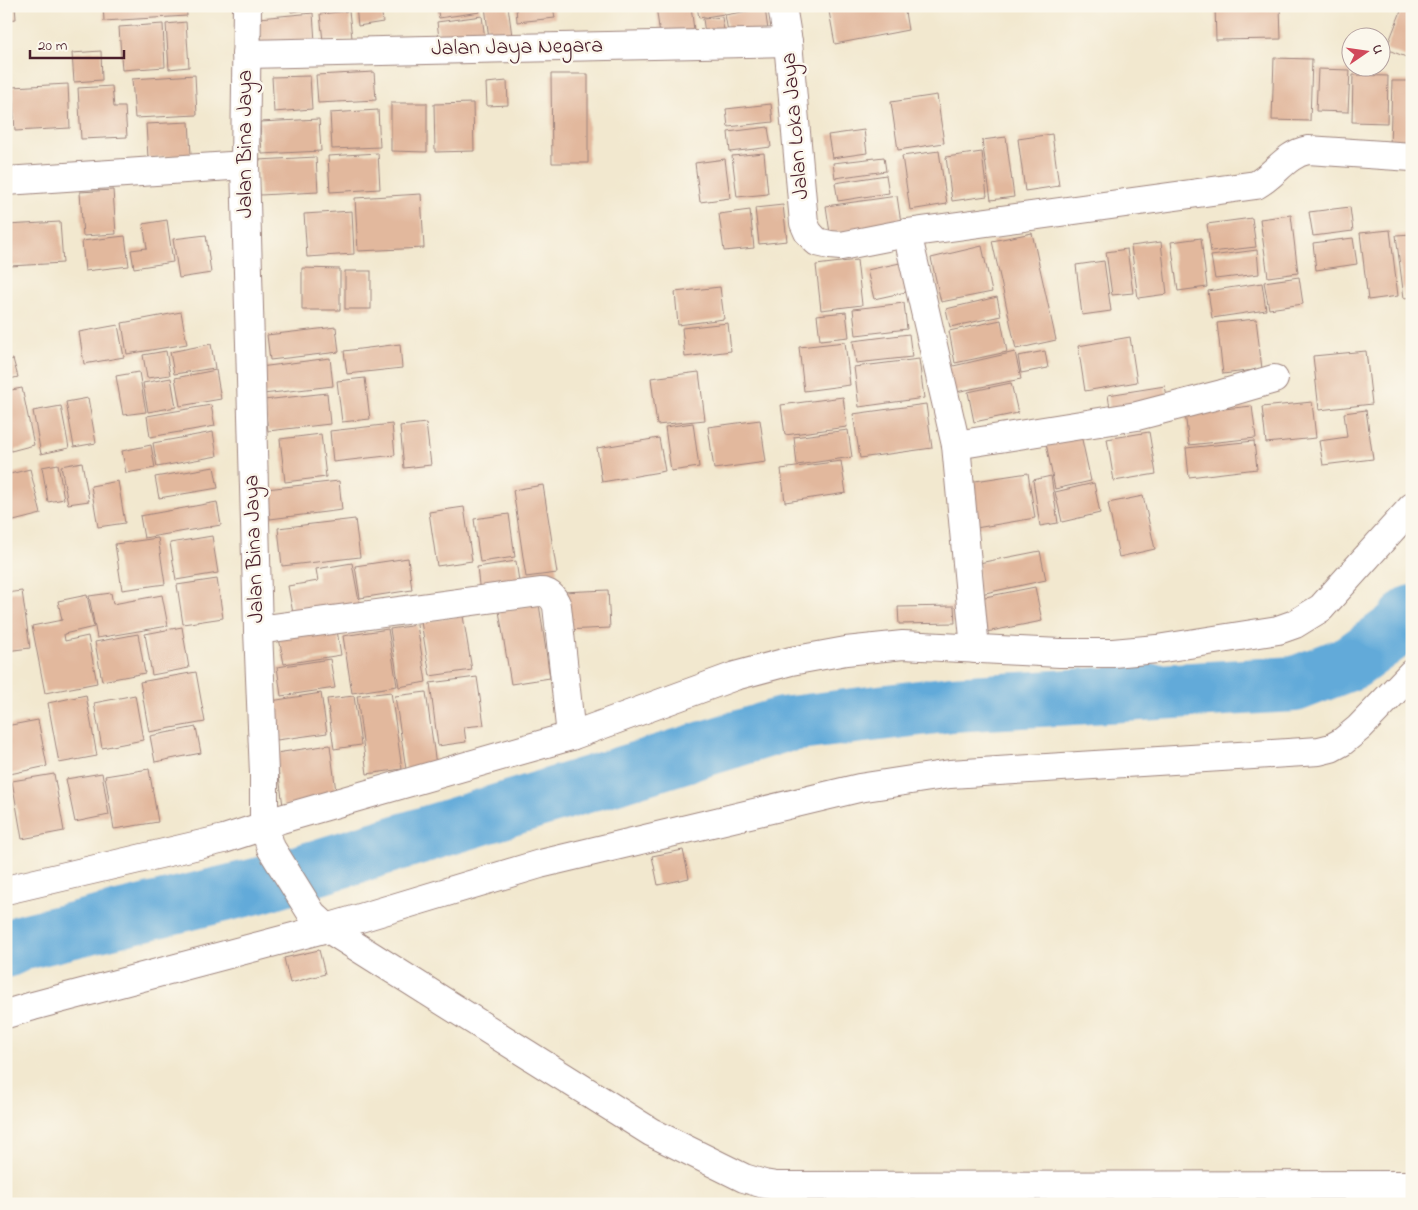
<svg xmlns="http://www.w3.org/2000/svg" width="1418" height="1210" font-family="'Indie Flower',sans-serif">
<style>
.lines{fill:none;stroke-linecap:round;stroke-linejoin:round}
.river{stroke:#62aad9;stroke-width:56}
.building{fill:#e2b89d}
.minor-casing{stroke:#9e847d;stroke-width:30}
.minor{stroke:#fff;stroke-width:28}
.labels{text-anchor:middle;dominant-baseline:central;stroke-width:5;stroke-linejoin:round;paint-order:stroke}
.street-label{font-size:22px;fill:#4a1f2b;stroke:#fbf7ec}
</style>
<rect width="100%" height="100%" fill="#fbf7ec"/>
<filter id="ink" filterUnits="userSpaceOnUse"><feTurbulence type="fractalNoise" baseFrequency=".02" numOctaves="2"/><feDisplacementMap in="SourceGraphic" scale="10" xChannelSelector="R" yChannelSelector="G"/><feConvolveMatrix kernelMatrix="1 2 1 2 8 2 1 2 1" color-interpolation-filters="sRGB"/></filter>
<filter id="wash" filterUnits="userSpaceOnUse"><feTurbulence type="fractalNoise" baseFrequency=".0096" numOctaves="4" result="noise"/><feDisplacementMap in="SourceGraphic" scale="20" xChannelSelector="R" yChannelSelector="G"/><feGaussianBlur stdDeviation="1.12" result="paint"/><feColorMatrix in="noise" values="0 0 0 0 0 0 0 0 0 0 0 0 0 0 0 0 0 1.4 0 .05"/><feComposite in="paint" operator="in"/></filter>
<g filter="url(#wash)">
<rect width="100%" height="100%" fill="#f2e8cf"/>
<g class="lines">
<path class="river" d="M6,950L23,942L257,886L782,725L952,704L1295,684L1352,662L1396,630L1412,613"/>
</g>
<g id="blocks">
<g class="building">
<path d="M6,6H15L16,19L6,20Z"/>
<path d="M103,6H186L187,16L104,21Z"/>
<path d="M290,6H325L326,7L291,12Z"/>
<path d="M356,6H381L383,22L358,26Z"/>
<path d="M437,6H479L480,12L439,18Z"/>
<path d="M485,6H508L512,36L489,40Z"/>
<path d="M516,6H553L555,18L517,22Z"/>
<path d="M656,6H691L694,30L660,35Z"/>
<path d="M697,6H722L724,14L699,18Z"/>
<path d="M726,6H744L745,7L727,10Z"/>
<path d="M828,6H904L908,30L835,44Z"/>
<path d="M1215,6H1280L1281,39L1216,40Z"/>
<path d="M1403,6H1412L1411,59L1386,49Z"/>
<path d="M765,8L768,30L729,37L725,15Z"/>
<path d="M349,11L352,38L323,41L320,14Z"/>
<path d="M313,13L315,42L262,46L259,18Z"/>
<path d="M482,16L485,39L440,46L437,22Z"/>
<path d="M722,17L725,37L706,40L703,19Z"/>
<path d="M186,22L189,67L169,69L166,24Z"/>
<path d="M163,24L165,67L122,70L119,27Z"/>
<path d="M101,51L102,80L74,82L72,53Z"/>
<path d="M1274,58L1312,59L1310,121L1272,120Z"/>
<path d="M1318,69L1350,70L1348,112L1316,111Z"/>
<path d="M374,72L376,100L318,103L316,75Z"/>
<path d="M551,74H588V163H552Z"/>
<path d="M195,75L197,115L135,118L132,79Z"/>
<path d="M1353,75L1388,76L1387,123L1352,122Z"/>
<path d="M310,76L312,109L274,112L272,77Z"/>
<path d="M507,81L508,105L487,106L486,83Z"/>
<path d="M1392,81H1412V147H1390Z"/>
<path d="M68,84L70,128L15,131L12,87Z"/>
<path d="M112,86L114,107H125L127,137L81,139L78,88Z"/>
<path d="M937,95L944,143L898,150L891,102Z"/>
<path d="M391,103H427V152L391,151Z"/>
<path d="M473,103L474,151L435,152L434,104Z"/>
<path d="M771,104L773,122L728,127L726,109Z"/>
<path d="M378,110L380,147L332,149L330,113Z"/>
<path d="M319,119L321,151L262,154L260,122Z"/>
<path d="M189,122L191,155L148,158L146,124Z"/>
<path d="M768,127L771,147L730,152L728,132Z"/>
<path d="M864,130L867,153L832,158L828,135Z"/>
<path d="M1052,134L1059,186L1025,191L1018,139Z"/>
<path d="M1006,137L1014,197L991,200L982,140Z"/>
<path d="M939,151L947,204L910,210L902,156Z"/>
<path d="M982,152L987,196L952,201L946,157Z"/>
<path d="M378,153L380,189L330,192L328,156Z"/>
<path d="M764,153L768,194L737,197L732,156Z"/>
<path d="M316,157L318,192L260,195L258,160Z"/>
<path d="M884,157L886,171L835,178L833,163Z"/>
<path d="M725,159L730,198L700,202L695,163Z"/>
<path d="M886,175L889,193L838,201L835,183Z"/>
<path d="M113,190L116,234L83,236L80,192Z"/>
<path d="M421,194L424,248L358,251L355,198Z"/>
<path d="M897,196L901,223L830,233L826,206Z"/>
<path d="M783,205L787,241L759,244L755,208Z"/>
<path d="M1350,207L1353,231L1313,236L1309,212Z"/>
<path d="M750,210L754,248L724,251L719,214Z"/>
<path d="M352,211L354,254L307,257L304,214Z"/>
<path d="M1291,215L1298,273L1268,277L1260,219Z"/>
<path d="M1252,218L1256,247L1211,252L1207,224Z"/>
<path d="M167,220L173,262L134,268L131,250L147,248L143,224Z"/>
<path d="M60,222L63,263L10,266L7,225Z"/>
<path d="M1390,230L1398,296L1368,300L1360,233Z"/>
<path d="M1032,233L1056,340L1016,349L992,241Z"/>
<path d="M1412,234V297L1404,298L1396,235Z"/>
<path d="M206,235L211,273L179,278L173,239Z"/>
<path d="M125,236L129,266L85,271L82,241Z"/>
<path d="M1201,238L1207,287L1178,291L1171,242Z"/>
<path d="M1353,238L1357,264L1316,270L1313,243Z"/>
<path d="M1161,242L1167,294L1138,298L1131,246Z"/>
<path d="M982,246L992,292L941,302L931,258Z"/>
<path d="M1127,249L1133,293L1112,295L1106,252Z"/>
<path d="M1257,250L1259,274L1215,279L1211,256Z"/>
<path d="M857,260L862,305L821,310L816,265Z"/>
<path d="M1104,261L1111,311L1082,315L1076,265Z"/>
<path d="M900,263L906,292L874,299L867,270Z"/>
<path d="M302,268L340,269V310H302Z"/>
<rect x="345" y="271" width="26" height="38"/>
<path d="M1299,277L1303,304L1269,309L1264,282Z"/>
<path d="M1262,283L1266,310L1212,318L1208,291Z"/>
<path d="M720,287L724,319L678,325L675,292Z"/>
<path d="M997,297L1001,316L950,327L946,309Z"/>
<path d="M904,303L907,329L856,335L853,309Z"/>
<path d="M181,312L187,344L127,354L122,323Z"/>
<path d="M846,312L849,337L820,340L817,315Z"/>
<path d="M1256,319L1262,369L1223,374L1217,323Z"/>
<path d="M1001,320L1007,352L955,363L949,331Z"/>
<path d="M728,323L731,351L685,357L682,328Z"/>
<path d="M118,325L124,357L84,364L79,332Z"/>
<path d="M336,327L339,352L270,360L267,335Z"/>
<path d="M909,334L912,357L856,363L853,341Z"/>
<path d="M1130,337L1137,382L1085,391L1078,346Z"/>
<path d="M845,342L850,385L804,391L799,347Z"/>
<path d="M211,344L215,368L174,374L170,352Z"/>
<path d="M400,344L402,368L347,374L344,351Z"/>
<path d="M166,351L170,375L147,378L143,355Z"/>
<path d="M1045,351L1048,368L1021,373L1018,356Z"/>
<path d="M1366,351L1372,404L1319,410L1313,356Z"/>
<path d="M1015,352L1021,379L946,394L940,369Z"/>
<path d="M330,358L333,386L263,394L260,367Z"/>
<path d="M13,359L18,377L6,380V361Z"/>
<path d="M919,359L924,398L859,407L854,367Z"/>
<path d="M216,370L221,399L180,406L175,378Z"/>
<path d="M139,372L146,412L123,415L116,376Z"/>
<path d="M699,372L705,420L657,425L651,378Z"/>
<path d="M171,378L176,407L148,412L143,383Z"/>
<path d="M365,378L370,419L342,422L337,381Z"/>
<path d="M1011,383L1018,413L974,422L968,392Z"/>
<path d="M1165,386L1169,406L1111,415L1108,395Z"/>
<path d="M22,388L34,445L11,451L6,429V391Z"/>
<path d="M327,393L330,424L268,431L264,400Z"/>
<path d="M843,397L847,427L785,435L781,405Z"/>
<path d="M88,398L96,443L74,447L66,402Z"/>
<path d="M1312,402L1316,438L1266,443L1262,407Z"/>
<path d="M926,404L932,448L860,458L853,414Z"/>
<path d="M211,405L215,426L150,437L147,416Z"/>
<path d="M61,406L69,448L41,454L33,411Z"/>
<path d="M1252,406L1256,438L1189,445L1185,413Z"/>
<path d="M1366,410L1373,459L1323,465L1319,441L1347,437L1344,413Z"/>
<path d="M760,420L766,462L714,469L708,427Z"/>
<path d="M426,423L431,465L404,468L400,426Z"/>
<path d="M693,423L699,467L671,471L665,427Z"/>
<path d="M392,424L395,455L333,462L330,431Z"/>
<path d="M848,430L852,457L797,465L794,437Z"/>
<path d="M213,432L217,456L157,467L153,443Z"/>
<path d="M1149,432L1156,474L1114,481L1107,439Z"/>
<path d="M321,434L326,477L285,482L280,439Z"/>
<path d="M1081,435L1091,481L1055,489L1046,443Z"/>
<path d="M659,438L665,471L602,482L597,448Z"/>
<path d="M1254,441L1257,469L1189,477L1186,448Z"/>
<path d="M151,445L155,468L126,473L122,451Z"/>
<path d="M841,461L846,493L785,502L781,469Z"/>
<path d="M82,462L89,501L68,504L61,466Z"/>
<path d="M58,464L64,499L48,502L42,467Z"/>
<path d="M214,467L218,488L159,498L155,477Z"/>
<path d="M30,469L41,514L6,523V475Z"/>
<path d="M1028,473L1035,518L970,529L962,483Z"/>
<path d="M1051,476L1058,523L1040,526L1033,480Z"/>
<path d="M118,481L125,523L98,527L91,486Z"/>
<path d="M339,481L342,510L270,519L266,489Z"/>
<path d="M1094,483L1100,513L1062,522L1055,492Z"/>
<path d="M543,485L557,573L526,577L513,490Z"/>
<path d="M1143,496L1155,549L1119,557L1108,503Z"/>
<path d="M217,502L221,525L144,538L140,516Z"/>
<path d="M464,507L472,561L437,566L429,512Z"/>
<path d="M509,514L515,557L480,562L474,519Z"/>
<path d="M355,519L360,557L282,566L278,528Z"/>
<path d="M212,536L218,573L176,580L170,543Z"/>
<path d="M158,538L165,584L122,590L115,544Z"/>
<path d="M1040,551L1046,580L976,595L979,563Z"/>
<path d="M408,558L412,590L360,598L355,566Z"/>
<path d="M516,561L520,588L480,594L477,567Z"/>
<path d="M352,563L360,607L294,619L288,586L318,581L316,569Z"/>
<path d="M217,579L223,618L183,624L177,585Z"/>
<path d="M1035,587L1042,621L981,633L975,599Z"/>
<path d="M608,590L610,628L564,630L562,592Z"/>
<path d="M22,591L30,648L6,651V593Z"/>
<path d="M111,593L113,604L162,595L168,626L97,638L89,596Z"/>
<path d="M87,595L94,627L64,634L65,641L88,636L97,683L45,693L32,626L62,620L58,601Z"/>
<path d="M539,604L550,678L511,684L499,611Z"/>
<path d="M954,606L955,623L899,624L898,607Z"/>
<path d="M463,616L472,670L430,676L421,622Z"/>
<path d="M336,624L341,655L284,664L278,633Z"/>
<path d="M417,625L426,682L399,687L390,629Z"/>
<path d="M182,627L189,668L152,675L145,634Z"/>
<path d="M388,629L397,686L352,693L343,636Z"/>
<path d="M138,634L145,673L102,681L95,642Z"/>
<path d="M330,659L335,688L281,696L277,667Z"/>
<path d="M196,672L205,722L149,732L140,682Z"/>
<path d="M477,677L484,725L464,727L466,742L438,746L430,683Z"/>
<path d="M391,692L402,769L367,774L357,696Z"/>
<path d="M426,692L436,765L406,769L395,696Z"/>
<path d="M321,693L327,733L277,740L271,701Z"/>
<path d="M86,695L97,756L59,763L48,703Z"/>
<path d="M135,695L143,740L102,748L94,703Z"/>
<path d="M354,696L361,745L334,749L327,699Z"/>
<path d="M38,720L47,766L10,774L6,758V726Z"/>
<path d="M196,727L201,753L155,762L150,736Z"/>
<path d="M330,745L337,799L283,806L276,753Z"/>
<path d="M149,769L158,822L114,829L105,776Z"/>
<path d="M102,773L109,815L75,822L66,779Z"/>
<path d="M54,774L64,831L22,839L12,781Z"/>
<path d="M683,850L689,878L658,885L652,856Z"/>
<path d="M319,950L325,974L290,983L284,958Z"/>
</g>
</g>
</g>
<g filter="url(#ink)">
<use href="#blocks" fill-opacity="0" stroke="#9e847d" stroke-width="1"/>
<g class="lines">
<defs>
<g id="minor">
<path d="M782,6L788,42L804,223L808,232L817,242L830,245L841,246L907,233L1256,185C1275,175 1286,154 1308,150L1412,157"/>
<path d="M246,54L788,42"/>
<path d="M6,181L245,165"/>
<path d="M907,233L956,445L975,649"/>
<path d="M956,445L1137,416L1222,394L1274,379"/>
<path d="M1412,507L1321,608L1295,624L1278,630L1157,649L1113,653H1060L903,645L846,651L791,661L735,676L571,736L281,819L264,826L271,848L312,914L327,928L651,1132L744,1178L764,1184L776,1186L1412,1185"/>
<path d="M258,630L540,592C549,592 554,598 557,606L571,736"/>
<path d="M6,890L224,839L264,826V774L258,630L245,165L247,6"/>
<path d="M6,1014L33,1006L327,928L540,864L859,788L950,774L1319,751L1331,748L1342,742L1359,728L1412,673"/>
</g>
</defs>
<use href="#minor" class="minor-casing"/>
<use href="#minor" class="minor"/>
</g>
</g>
<g class="labels">
<g class="street-label">
<text transform="translate(517 48) rotate(-1)">Jalan Jaya Negara</text>
<text transform="translate(796 126) rotate(-95)">Jalan Loka Jaya</text>
<text transform="translate(246 144) rotate(-90)">Jalan Bina Jaya</text>
<text transform="translate(255 549) rotate(-92)">Jalan Bina Jaya</text>
</g>
</g>
<rect width="1418" height="1210" fill="none" stroke="#fbf7ec" stroke-width="25"/>
<g transform="translate(1366 52) rotate(77)"><circle r="24" fill="#fbf7ec" stroke="#b4a19f"/>
<path d="M0-4L9 19L0 12L-9 19Z" fill="#d1495b"/>
<text y="-8" font-size="14" font-weight="bold" text-anchor="middle" fill="#4a1f2b">U</text>
</g>
<path d="M30 50v8h94v-8" fill="none" stroke="#4a1f2b" stroke-width="2.5"/>
<text x="38" y="50" font-size="15" fill="#4a1f2b" stroke="#fbf7ec" stroke-width="4" paint-order="stroke">20 m</text>
</svg>
